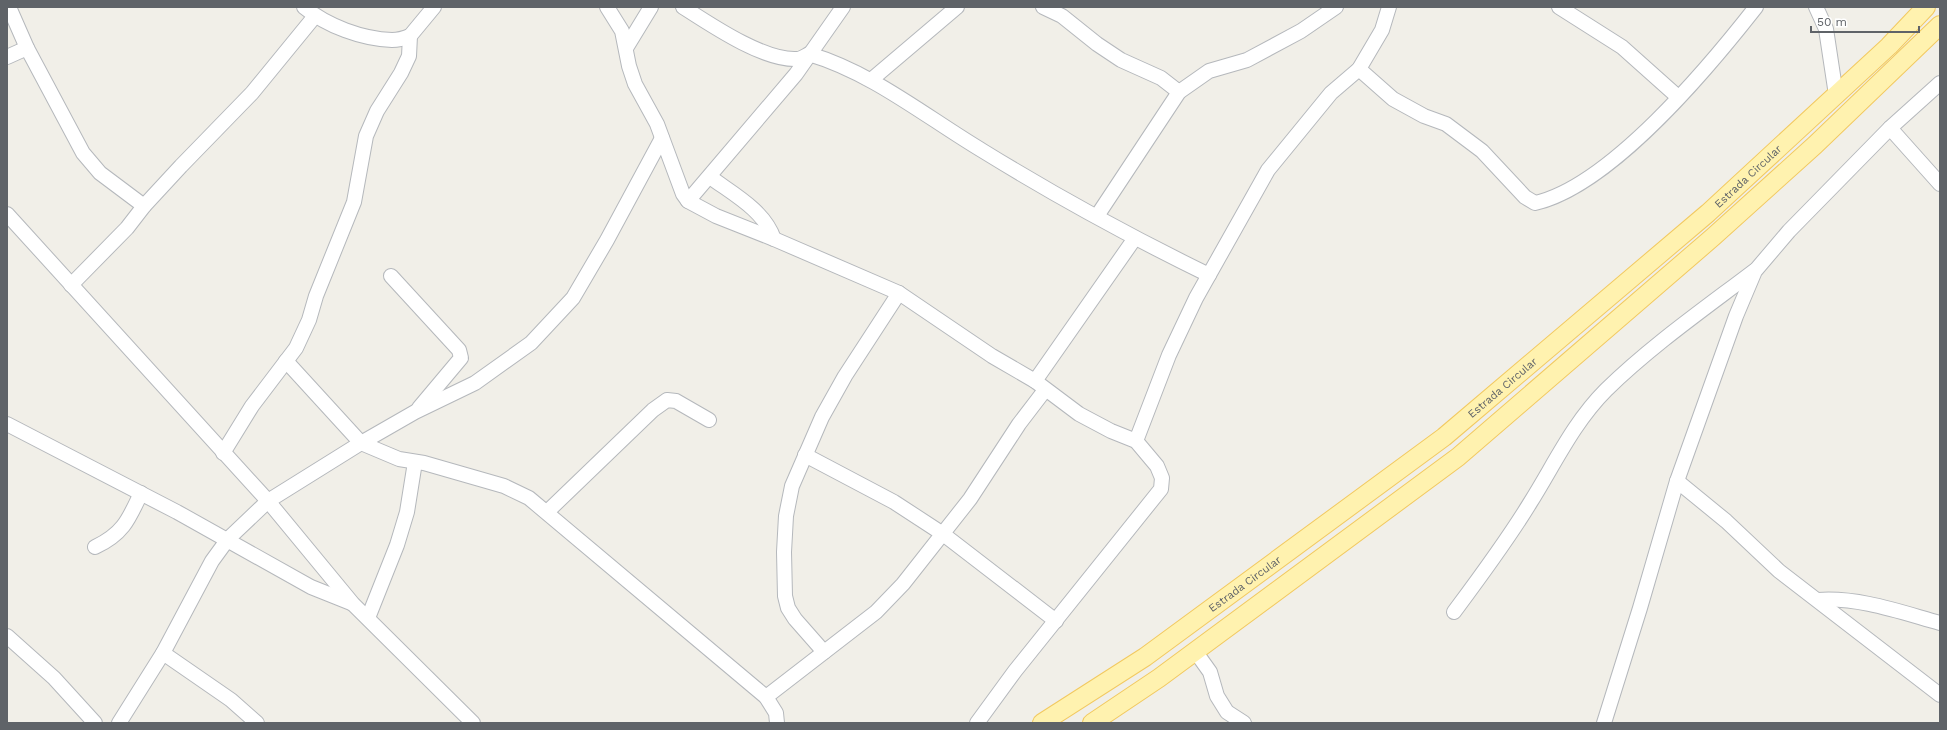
<svg xmlns="http://www.w3.org/2000/svg" width="1947" height="730" font-family="'Work Sans',sans-serif">
<style>
.lines{fill:none;stroke-linecap:round;stroke-linejoin:round}
.minor-casing{stroke:#b5b8bc;stroke-width:16}
.major-casing{stroke:#f2c960;stroke-width:20}
.minor{stroke:#fff;stroke-width:14}
.major{stroke:#fff2af;stroke-width:18}
.labels{text-anchor:middle;dominant-baseline:central;stroke-width:3;stroke-linejoin:round;paint-order:stroke}
.street-label{font-size:11px;fill:#5f6368;stroke:#fff}
</style>
<rect width="100%" height="100%" fill="#f1efe8"/>
<g class="lines">
<defs>
<g id="minor">
<path d="M9,7L27,48L83,153L100,173L144,206"/>
<path d="M304,7C327,26 362,39 392,40C398,40 405,38 410,36"/>
<path d="M607,7L622,31L629,66L635,84L657,124L683,194L688,201L716,216L774,239L899,293L992,356L1035,381L1079,414L1111,431L1136,441L1157,466L1162,478L1161,489L1015,671L977,723"/>
<path d="M683,7C711,25 764,61 797,59C801,59 805,56 809,54C873,73 926,117 983,151C1056,196 1131,237 1209,275"/>
<path d="M1043,7L1062,16L1097,44L1121,60L1161,78L1179,92"/>
<path d="M1559,7L1622,47L1678,97"/>
<path d="M1816,7L1826,29L1836,95"/>
<path d="M626,48L651,7"/>
<path d="M7,57L27,48"/>
<path d="M1359,69L1393,99L1424,116L1446,124L1482,151L1525,197L1535,203C1610,186 1709,67 1756,7"/>
<path d="M871,80L957,7"/>
<path d="M1890,128L1940,184"/>
<path d="M710,177C733,194 764,210 774,239"/>
<path d="M688,201L796,74L843,7"/>
<path d="M7,214L268,501L353,604L473,723"/>
<path d="M1097,216L1179,92L1209,71L1247,60L1301,31L1336,7"/>
<path d="M391,276L459,350L461,358L419,408"/>
<path d="M71,285L127,228L144,206L181,166L252,93L315,16"/>
<path d="M286,361L361,443L399,459L424,463L504,486L529,498L766,697L776,713L777,723"/>
<path d="M1035,381L1135,238"/>
<path d="M7,424L177,512L311,587L351,603"/>
<path d="M1136,441L1169,355L1196,298L1268,170L1331,93L1359,69L1382,30L1389,7"/>
<path d="M223,453L252,406L296,348L309,320L316,296L354,202L366,136L377,111L401,73L409,56L410,36L434,7"/>
<path d="M805,455L894,502L943,534L1056,621"/>
<path d="M1677,481L1726,521L1779,571L1940,695"/>
<path d="M547,512L653,410L667,400L676,401L709,420"/>
<path d="M95,547C123,534 129,519 141,493"/>
<path d="M1818,600C1859,597 1900,612 1940,623"/>
<path d="M1454,612C1480,577 1507,541 1530,503C1554,465 1573,423 1606,390C1651,346 1704,309 1754,271"/>
<path d="M368,618L397,545L407,512L415,462"/>
<path d="M7,636L54,678L95,723"/>
<path d="M1195,651L1210,672L1217,696L1227,712L1244,723"/>
<path d="M824,652L795,619L788,608L785,596L784,552L786,516L792,486L822,417L845,376L899,293"/>
<path d="M163,653L231,700L257,723"/>
<path d="M766,697L876,612L903,584L970,499L1019,424L1045,390"/>
<path d="M119,723L163,653L212,561L228,539L268,501L361,443L415,412L475,383L531,343L573,298L607,240L662,138"/>
<path d="M1604,723L1640,608L1677,481L1736,316L1755,271L1789,231L1890,128L1940,83"/>
</g>
<g id="major">
<path id="s1" d="M1042,723L1145,657L1444,437L1708,213L1889,46L1926,7"/>
<path d="M1092,723L1159,678L1458,457L1713,237L1815,145L1940,25"/>
</g>
</defs>
<use href="#minor" class="minor-casing"/>
<use href="#major" class="major-casing"/>
<use href="#minor" class="minor"/>
<use href="#major" class="major"/>
</g>
<g class="labels">
<g class="street-label">
<text stroke="none"><textPath href="#s1" startOffset="894">Estrada Circular</textPath></text>
<text stroke="none"><textPath href="#s1" startOffset="570">Estrada Circular</textPath></text>
<text stroke="none"><textPath href="#s1" startOffset="246">Estrada Circular</textPath></text>
</g>
</g>
<rect width="1947" height="730" fill="none" stroke="#5f6368" stroke-width="16"/>
<path d="M1811 26v6h108v-6" fill="none" stroke="#5f6368" stroke-width="2"/>
<text x="1817" y="26" font-size="12" fill="#5f6368" stroke="#ffffff" stroke-width="3" paint-order="stroke">50 m</text>
</svg>
